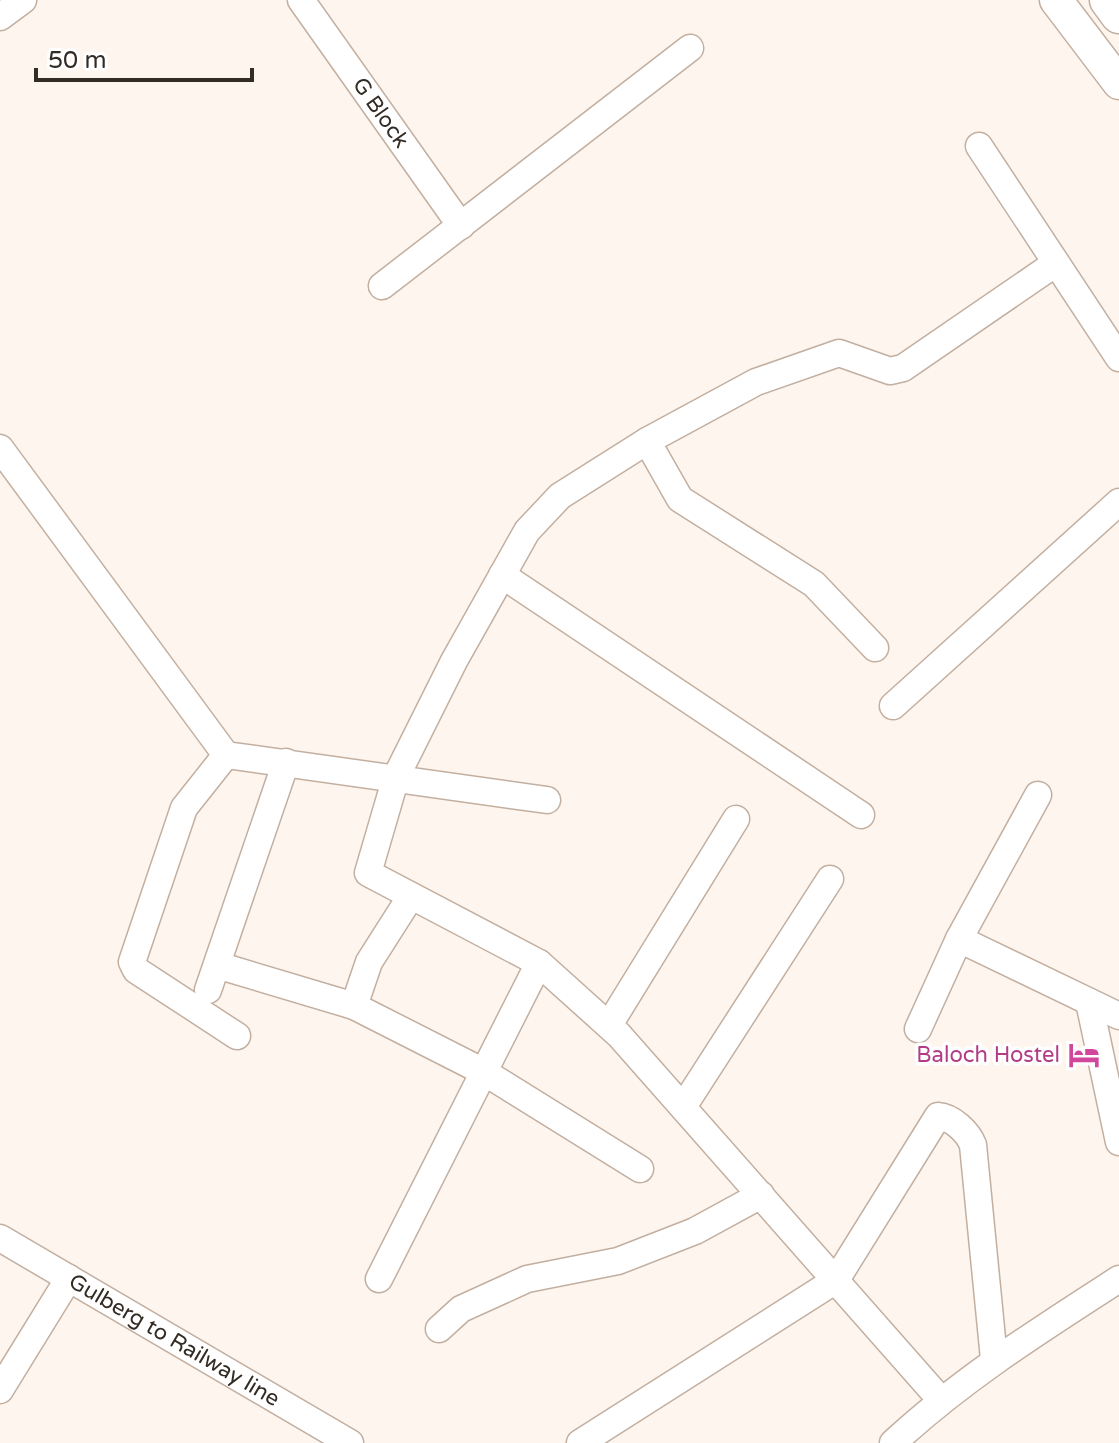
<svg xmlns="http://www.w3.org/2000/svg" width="1119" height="1443" font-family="'Varela Round',sans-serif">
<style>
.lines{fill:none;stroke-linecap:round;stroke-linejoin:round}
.minor-casing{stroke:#c3afa0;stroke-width:29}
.tertiary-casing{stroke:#c3afa0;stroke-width:35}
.secondary-casing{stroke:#c3afa0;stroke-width:39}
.minor{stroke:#fff;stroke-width:26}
.tertiary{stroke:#fff;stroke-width:32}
.secondary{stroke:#fff;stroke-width:36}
.labels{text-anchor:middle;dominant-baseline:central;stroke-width:7;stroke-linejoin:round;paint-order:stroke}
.street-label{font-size:22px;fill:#332c25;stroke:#fff}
.hotel-label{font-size:22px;fill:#b23c85;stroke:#fff;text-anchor:end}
</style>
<rect width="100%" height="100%" fill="#fdf5ee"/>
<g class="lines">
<defs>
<g id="minor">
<path id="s1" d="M301,0L461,226"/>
<path d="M0,17L23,0"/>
<path d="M979,146L1119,358"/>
<path d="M382,286L690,48"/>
<path d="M647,441L680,499L814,584L875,648"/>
<path d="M0,448L226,755L547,800"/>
<path d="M502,575L861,815"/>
<path d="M893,706L1119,502"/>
<path d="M226,755L184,808L132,962L136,970L237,1036"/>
<path d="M959,939L1119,1016"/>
<path d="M217,965L354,1006L484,1072L640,1169"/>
<path d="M208,990L286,762"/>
<path d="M1089,1002L1119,1142"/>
<path d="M354,1006L369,962L411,896"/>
<path d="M609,1025L736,819"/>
<path d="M918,1029L959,939L1038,795"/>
<path d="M683,1107L830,879"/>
<path id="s2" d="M0,1238L350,1443"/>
<path d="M379,1279L539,963"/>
<path d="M439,1329L461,1309L527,1279L618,1261L695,1231L761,1195"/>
<path d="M0,1390L69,1278"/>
<path d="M940,1399L619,1035L539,963L368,873L396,777L454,661L527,531L560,496L647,441L756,382L839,353L890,371L903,368L1056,263"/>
<path d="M580,1443L836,1280L938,1116C952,1117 968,1132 973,1145L994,1359"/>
<path d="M893,1443C962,1379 1040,1330 1119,1279"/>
</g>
<path id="tertiary" d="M1056,0L1119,83"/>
<path id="secondary" d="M1108,0L1119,15"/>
</defs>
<use href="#minor" class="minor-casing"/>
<use href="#tertiary" class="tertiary-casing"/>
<use href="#secondary" class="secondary-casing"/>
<use href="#minor" class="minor"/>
<use href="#tertiary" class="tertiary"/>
<use href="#secondary" class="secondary"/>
</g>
<defs>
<symbol id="hotel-bare" viewBox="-9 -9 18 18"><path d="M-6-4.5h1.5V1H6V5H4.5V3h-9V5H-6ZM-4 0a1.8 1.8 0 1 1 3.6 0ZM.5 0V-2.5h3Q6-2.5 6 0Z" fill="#d1479c" stroke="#fff" stroke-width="2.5" paint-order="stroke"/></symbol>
</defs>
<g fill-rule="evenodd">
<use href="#hotel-bare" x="1062" y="1033" width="44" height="44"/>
</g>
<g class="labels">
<g class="street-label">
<text stroke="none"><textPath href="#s1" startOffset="138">G Block</textPath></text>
<text stroke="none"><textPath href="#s2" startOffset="202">Gulberg to Railway line</textPath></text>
</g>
<g class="hotel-label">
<text x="1060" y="1055">Baloch Hostel</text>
</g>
</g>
<path d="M36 68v12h216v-12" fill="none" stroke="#332c25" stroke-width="4"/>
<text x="48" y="68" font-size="24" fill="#332c25" stroke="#ffffff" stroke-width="6" paint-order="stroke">50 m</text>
</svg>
